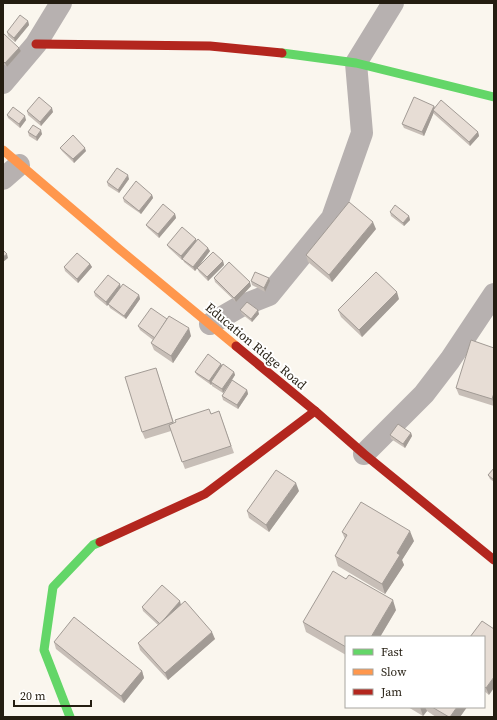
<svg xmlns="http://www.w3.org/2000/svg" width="497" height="720" font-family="'Source Serif 4',serif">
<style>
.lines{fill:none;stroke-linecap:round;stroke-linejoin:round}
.street{stroke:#b7b1b0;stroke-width:22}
.fast{stroke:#63d668;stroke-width:9}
.slow{stroke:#ff974d;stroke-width:9}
.jam{stroke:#b3261e;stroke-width:9}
.wall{fill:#c7beb7}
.shaded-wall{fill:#a29b95}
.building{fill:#e7ddd5;stroke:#a29b95}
.labels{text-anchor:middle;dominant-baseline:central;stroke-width:4;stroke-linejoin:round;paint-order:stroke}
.street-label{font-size:13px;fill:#241d11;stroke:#fff}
</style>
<rect width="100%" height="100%" fill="#faf6ee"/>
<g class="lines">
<g class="street">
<path d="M3,83L36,44L61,3"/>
<path d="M3,179L19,165"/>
<path d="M210,324L241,306L269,295L332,218L362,133L356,63L393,3"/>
<path d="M364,454L424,394L450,360L494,294"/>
</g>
<g class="fast">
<path d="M282,53L356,63L494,97"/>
<path d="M70,717L44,650L53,587L93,545L100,542"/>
</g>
<path class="slow" d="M3,150L119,249L236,346"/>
<g class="jam">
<path d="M36,44L210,46L282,53"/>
<path d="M236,346L315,411L364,454L494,560"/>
<path d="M100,542L205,494L315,411"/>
</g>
</g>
<g class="wall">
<path d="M28,21L29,25L15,42L8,36L7,32Z"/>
<path d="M3,33L21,51L7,67L3,63Z"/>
<path d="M434,106L435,108L478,132L479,136L470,146L434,114V112L424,136L404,128L402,124Z"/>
<path d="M27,111L53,112L41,126L28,115Z"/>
<path d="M7,115L26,120L20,128L8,118Z"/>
<path d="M28,132L42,134L37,141L29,136Z"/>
<path d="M60,148L86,151L74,163L62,151Z"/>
<path d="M129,179L119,193L108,186L107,182Z"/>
<path d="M152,195L153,198L141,214L124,202L123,198Z"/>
<path d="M390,212L409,216L410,220L404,226L391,216Z"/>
<path d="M175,214L176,218L159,238L148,228L146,225Z"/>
<path d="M376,229L332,282L308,262L306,255Z"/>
<path d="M197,241L210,251L195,271L184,262L183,259L182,260L169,248L167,245Z"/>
<path d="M223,261L224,265L208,281L199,272L197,268Z"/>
<path d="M90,264L92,267L78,283L65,271L64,267Z"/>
<path d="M214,278L251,286L236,302L215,282Z"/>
<path d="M269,278L270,281L265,292L252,285L251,281Z"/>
<path d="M121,287L139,295L140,299L126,319L110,308L108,304L107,306L95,296L94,292Z"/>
<path d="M399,299L362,337L341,317L338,310Z"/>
<path d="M240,310L259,314L252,322L242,314Z"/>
<path d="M138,326L191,336L173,363L154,350L151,343L153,340L140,330Z"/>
<path d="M494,348V406L459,395L456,388Z"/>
<path d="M221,364L222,366L234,372L235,375L232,380L247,390L248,394L238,409L223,400L222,396L232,381L223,393L212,386V384L211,385L197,375L195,372Z"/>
<path d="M156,368L174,423L211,414L219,411L234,453L185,469L171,431L145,439L142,432Z"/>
<path d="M411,433L412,436L405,448L391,439L390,435Z"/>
<path d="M494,468V482L490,479L488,475Z"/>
<path d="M299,491L269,532L249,518L247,511Z"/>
<path d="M342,532L414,541L402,560L404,565L385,594L338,566L335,556L345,539Z"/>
<path d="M181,604L215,639L168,680L140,650L138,643L158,625L143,611L142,607Z"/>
<path d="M396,610L380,637H346V655L306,632L303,622Z"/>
<path d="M484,637L489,695L484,691Z"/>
<path d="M54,642L142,671L144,678L124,703L56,649Z"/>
<path d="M408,707H467L460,717H436L427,711L423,716Z"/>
</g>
<g class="shaded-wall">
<path d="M28,21L29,25L15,42L14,38Z"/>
<path d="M19,48L21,51L7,67L5,63Z"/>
<path d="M434,106L435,109L433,110L434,112L424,136L422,132Z"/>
<path d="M52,108L53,112L41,126L40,122Z"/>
<path d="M25,116L26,120L20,128L19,124Z"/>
<path d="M41,130L42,134L37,141L36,137Z"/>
<path d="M478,132L479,136L470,146L469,142Z"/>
<path d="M85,148L86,151L74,163L73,159Z"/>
<path d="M128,175L129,179L119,193L118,190Z"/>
<path d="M152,195L153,198L141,214L139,211Z"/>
<path d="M175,214L176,218L159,238L158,234Z"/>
<path d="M409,216L410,220L404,226L403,223Z"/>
<path d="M373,222L376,229L332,282L329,275Z"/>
<path d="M196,239L197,242L182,260L181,256Z"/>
<path d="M208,248L210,251L195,271L193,267Z"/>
<path d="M7,254L8,258L3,262V257Z"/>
<path d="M223,261L224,265L208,281L207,277Z"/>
<path d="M90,264L92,267L78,283L77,279Z"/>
<path d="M269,278L270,281L265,292L264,288Z"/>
<path d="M250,282L251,286L236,302L234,298Z"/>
<path d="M120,284L121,288L107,306L106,302Z"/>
<path d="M397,292L399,299L362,337L359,330Z"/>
<path d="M139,295L140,299L126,319L124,316Z"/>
<path d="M258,310L259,314L252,322L251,319Z"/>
<path d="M189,328L191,336L173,363L171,356Z"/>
<path d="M221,364L223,367L211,382L212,384L211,385L209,381Z"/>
<path d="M234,372L235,375L223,393L222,389Z"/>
<path d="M247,390L248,394L238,409L237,405Z"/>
<path d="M494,393V404L492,399Z"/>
<path d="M411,433L412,436L405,448L403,444Z"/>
<path d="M296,483L299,491L269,532L266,525Z"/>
<path d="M410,531L414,541L402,560L404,565L385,594L382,584L397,553Z"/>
<path d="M393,600L396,610L380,637H371Z"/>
<path d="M180,601L181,605L160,624Z"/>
<path d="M212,632L215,639L168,680L165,673Z"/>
<path d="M142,671L144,678L124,703L121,696Z"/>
<path d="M494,677V688L489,695L486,688Z"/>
<path d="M420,707H425L427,711L423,716Z"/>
<path d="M457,707H467L460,717H450Z"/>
</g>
<g class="building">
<path d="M20,15L28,21L14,38L7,32Z"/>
<path d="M3,33L19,48L5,63L3,61Z"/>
<path d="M39,97L52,108L40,122L27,111Z"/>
<path d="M414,97L434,106L422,132L402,124Z"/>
<path d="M441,100L478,132L469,142L433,110Z"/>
<path d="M13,107L25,116L19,124L7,115Z"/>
<path d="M33,125L41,130L36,137L28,132Z"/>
<path d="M73,135L85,148L73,159L60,148Z"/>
<path d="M117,168L128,175L118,190L107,182Z"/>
<path d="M136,181L152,195L139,211L123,198Z"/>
<path d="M349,202L373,222L329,275L306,255Z"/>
<path d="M163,204L175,214L158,234L146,225Z"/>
<path d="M395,205L409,216L403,223L390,212Z"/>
<path d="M182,227L196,239L181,256L167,245Z"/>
<path d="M198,239L208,248L193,267L182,259Z"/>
<path d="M3,250L7,254L3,257Z"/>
<path d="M213,252L223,261L207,277L197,268Z"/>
<path d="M77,253L90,264L77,279L64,267Z"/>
<path d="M229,262L250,282L234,298L214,278Z"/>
<path d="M255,272L269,278L264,288L251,281Z"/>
<path d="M376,272L397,292L359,330L338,310Z"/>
<path d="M108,275L120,284L106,302L94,292Z"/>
<path d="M123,284L139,295L124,316L108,304Z"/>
<path d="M247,302L258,310L251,319L240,310Z"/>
<path d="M151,308L167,319L155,338L138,326Z"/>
<path d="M169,316L189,328L171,356L151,343Z"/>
<path d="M471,340L494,348V393L492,399L456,388Z"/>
<path d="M208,354L221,364L209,381L195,372Z"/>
<path d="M223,364L234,372L222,389L211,382Z"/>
<path d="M156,368L173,422L142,432L125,377Z"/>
<path d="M232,380L247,390L237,405L222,396Z"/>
<path d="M209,409L211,414L219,411L231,446L182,462L169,425L176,422L175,420Z"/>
<path d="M398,424L411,433L403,444L390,435Z"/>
<path d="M494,468V480L488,475Z"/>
<path d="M276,470L296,483L266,525L247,511Z"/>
<path d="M361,502L410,531L397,553L400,555L382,584L335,556L347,535L342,532Z"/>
<path d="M333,571L346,579L349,575L393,600L371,637H346V647L303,622Z"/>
<path d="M162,585L180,601L160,624L142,607Z"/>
<path d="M185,601L212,632L165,673L138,643Z"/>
<path d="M74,617L142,671L121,696L54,642Z"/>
<path d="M482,621L494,629V677L486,688L484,686V637H470Z"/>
<path d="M432,707H457L450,717H449Z"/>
</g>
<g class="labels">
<g class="street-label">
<text transform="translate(256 346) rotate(40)">Education Ridge Road</text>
</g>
</g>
<rect width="497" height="720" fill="none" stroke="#241d11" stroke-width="8"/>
<rect x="345" y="636" width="140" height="72" fill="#ffffff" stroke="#a7a5a0"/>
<rect x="353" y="649" width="20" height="6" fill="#63d668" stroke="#a7a5a0"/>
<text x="381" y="656" font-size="12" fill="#241d11">Fast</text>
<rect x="353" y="669" width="20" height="6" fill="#ff974d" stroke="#a7a5a0"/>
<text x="381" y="676" font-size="12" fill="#241d11">Slow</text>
<rect x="353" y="689" width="20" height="6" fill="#b3261e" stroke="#a7a5a0"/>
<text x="381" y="696" font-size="12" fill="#241d11">Jam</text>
<path d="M14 700v6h77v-6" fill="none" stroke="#241d11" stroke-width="2"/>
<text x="20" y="700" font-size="12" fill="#241d11" stroke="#ffffff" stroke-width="3" paint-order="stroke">20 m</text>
</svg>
